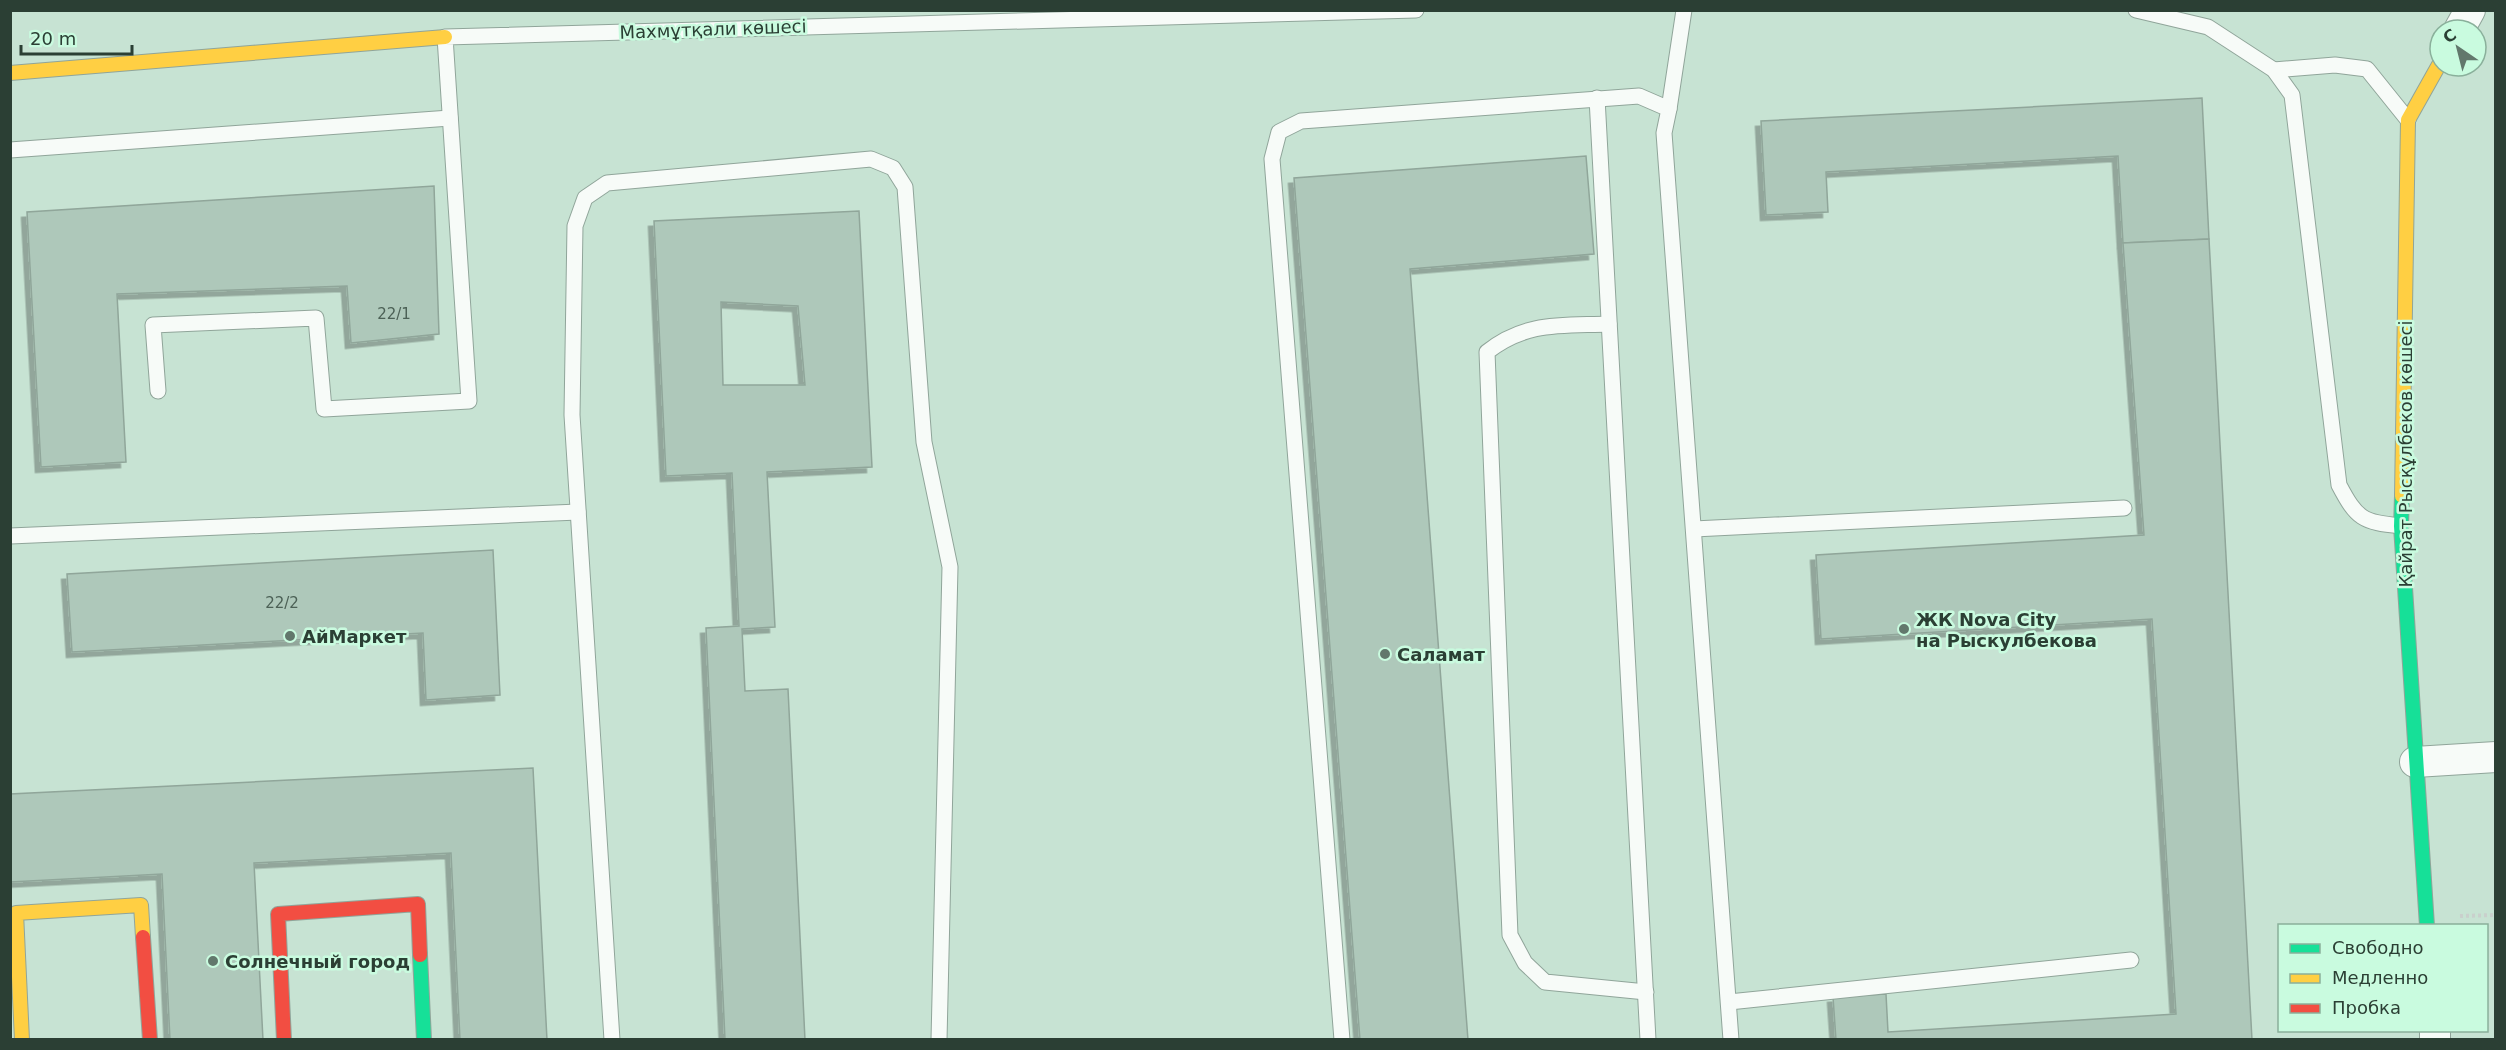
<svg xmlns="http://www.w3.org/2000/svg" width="2506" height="1050" font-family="'DejaVu Sans',sans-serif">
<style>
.building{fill:#aec8ba;stroke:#90a69a;stroke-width:1.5;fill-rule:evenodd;filter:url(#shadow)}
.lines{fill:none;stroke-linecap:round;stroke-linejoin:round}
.lane-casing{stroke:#90a59a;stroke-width:17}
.street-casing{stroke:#90a59a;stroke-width:32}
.fast-casing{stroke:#90a59a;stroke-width:16}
.slow-casing{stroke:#90a59a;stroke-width:16}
.jam-casing{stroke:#90a59a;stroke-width:16}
.path{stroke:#c9d0cc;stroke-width:4;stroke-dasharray:3 3;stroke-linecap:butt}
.lane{stroke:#f7fbf8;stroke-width:15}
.street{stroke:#f7fbf8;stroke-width:30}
.fast{stroke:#16e098;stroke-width:14}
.slow{stroke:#ffcf43;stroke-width:14}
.jam{stroke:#f24e42;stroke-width:14}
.poi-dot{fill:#62786c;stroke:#c9fbdf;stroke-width:2}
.labels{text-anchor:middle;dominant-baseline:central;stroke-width:5;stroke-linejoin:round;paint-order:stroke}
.number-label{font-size:15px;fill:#4c6156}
.street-label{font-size:18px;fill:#2b3f34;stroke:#c9fbdf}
.poi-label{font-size:18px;font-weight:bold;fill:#2b3f34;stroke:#c9fbdf;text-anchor:start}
</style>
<defs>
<filter id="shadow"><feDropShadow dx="-5.5" dy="5.5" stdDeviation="0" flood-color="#0004"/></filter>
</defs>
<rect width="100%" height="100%" fill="#c7e3d3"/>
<g class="building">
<path d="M2202,98L2209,239L2123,243L2118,156L1826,172L1828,212L1766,215L1761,121Z"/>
<path d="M1586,156L1594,254L1410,269L1468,1040H1360L1294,178Z"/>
<path d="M434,186L439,334L351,343L347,286L117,294L126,462L41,467L27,212Z"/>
<path d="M859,211L872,467L767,472L775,627L742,629L745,691L788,689L805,1040H725L706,628L739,626L732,473L666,476L654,221ZM721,302L798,306L805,385H723Z"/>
<path d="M2209,239L2252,1040H1836L1833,997L1886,994L1888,1032L2176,1014L2152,619L1821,639L1816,555L2144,535L2123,243Z"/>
<path d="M493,550L500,695L426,700L423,633L72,652L67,574Z"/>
<path d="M533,768L547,1040H460L451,853L254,863L263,1040H170L162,874L10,882V794Z"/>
</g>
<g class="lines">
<defs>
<g id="lane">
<path d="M2136,10L2208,27L2274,70L2292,95L2339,485C2357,519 2362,522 2401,526"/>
<path d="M2274,70L2335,65L2367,69L2408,120"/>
<path d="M1597,98L1648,1040"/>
<path d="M1669,109L1684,10"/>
<path d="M10,150L450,118"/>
<path d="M1609,324C1562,326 1526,321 1487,352L1510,935L1525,963L1545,982L1646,992"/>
<path d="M158,391L153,325L316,318L324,409L469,401L445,37L1416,10"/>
<path d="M1694,529L2124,508"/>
<path d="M10,536L578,512"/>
<path d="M1729,1002L2131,960"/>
<path d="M612,1040L572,415L575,226L585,198L607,183L871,159L893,168L905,187L924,442L950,567L939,1040"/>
<path d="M1342,1040L1272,159L1279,132L1301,121L1639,96L1669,109L1664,133L1731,1040"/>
</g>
<g id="street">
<path d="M2459,30L2470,10"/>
<path d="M2415,762L2496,757"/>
<path d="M2435,1030V1040"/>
</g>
<g id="fast">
<path d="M2402,496L2401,526L2427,926"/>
<path d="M420,955L424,1040"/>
</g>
<g id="slow">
<path d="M10,73L445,37"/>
<path d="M2402,496L2408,120L2440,63"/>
<path d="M22,1040L16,913L141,905L143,937"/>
</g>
<g id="jam">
<path d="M143,937L150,1040"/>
<path d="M284,1040L278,914L418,904L420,955"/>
</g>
</defs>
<use href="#lane" class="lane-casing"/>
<use href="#street" class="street-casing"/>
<use href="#fast" class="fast-casing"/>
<use href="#slow" class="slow-casing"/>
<use href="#jam" class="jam-casing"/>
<path class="path" d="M2460,916L2496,915"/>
<use href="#lane" class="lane"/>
<use href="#street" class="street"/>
<use href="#fast" class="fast"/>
<use href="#slow" class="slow"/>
<use href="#jam" class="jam"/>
</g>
<g class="poi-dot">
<circle cx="1904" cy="629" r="6"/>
<circle cx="290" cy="636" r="6"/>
<circle cx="1385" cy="654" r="6"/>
<circle cx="213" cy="961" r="6"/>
</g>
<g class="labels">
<g class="number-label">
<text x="394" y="314">22/1</text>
<text x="282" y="603">22/2</text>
</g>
<g class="street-label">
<text transform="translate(713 29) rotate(-2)">Махмұтқали көшесі</text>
<text transform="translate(2405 454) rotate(-90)">Қайрат Рысқұлбеков көшесі</text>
</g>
<g class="poi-label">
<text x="1916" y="619">ЖК Nova City<tspan x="1916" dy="21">на Рыскулбекова</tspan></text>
<text x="302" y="636">АйМаркет</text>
<text x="1397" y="654">Саламат</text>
<text x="225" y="961">Солнечный город</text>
</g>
</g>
<rect width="2506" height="1050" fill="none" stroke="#2b3f34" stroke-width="24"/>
<rect x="2278" y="924" width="210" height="108" fill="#c9fbdf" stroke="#8ab09b" stroke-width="1.5"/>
<rect x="2290" y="944" width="30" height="9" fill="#16e098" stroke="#8ab09b" stroke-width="1.5"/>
<text x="2332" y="954" font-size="18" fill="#2b3f34">Свободно</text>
<rect x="2290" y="974" width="30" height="9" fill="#ffcf43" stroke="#8ab09b" stroke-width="1.5"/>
<text x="2332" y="984" font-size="18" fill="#2b3f34">Медленно</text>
<rect x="2290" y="1004" width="30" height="9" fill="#f24e42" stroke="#8ab09b" stroke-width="1.5"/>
<text x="2332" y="1014" font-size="18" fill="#2b3f34">Пробка</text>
<g transform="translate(2458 48) rotate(325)"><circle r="28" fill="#c9fbdf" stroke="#8ab09b" stroke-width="1.5"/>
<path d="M0-4.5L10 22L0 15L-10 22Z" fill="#62786c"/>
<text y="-9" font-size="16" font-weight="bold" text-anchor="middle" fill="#2b3f34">С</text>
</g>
<path d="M21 45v9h111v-9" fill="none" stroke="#2b3f34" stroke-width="3"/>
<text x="30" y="45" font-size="18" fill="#2b3f34" stroke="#c9fbdf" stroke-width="4.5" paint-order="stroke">20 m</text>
</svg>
